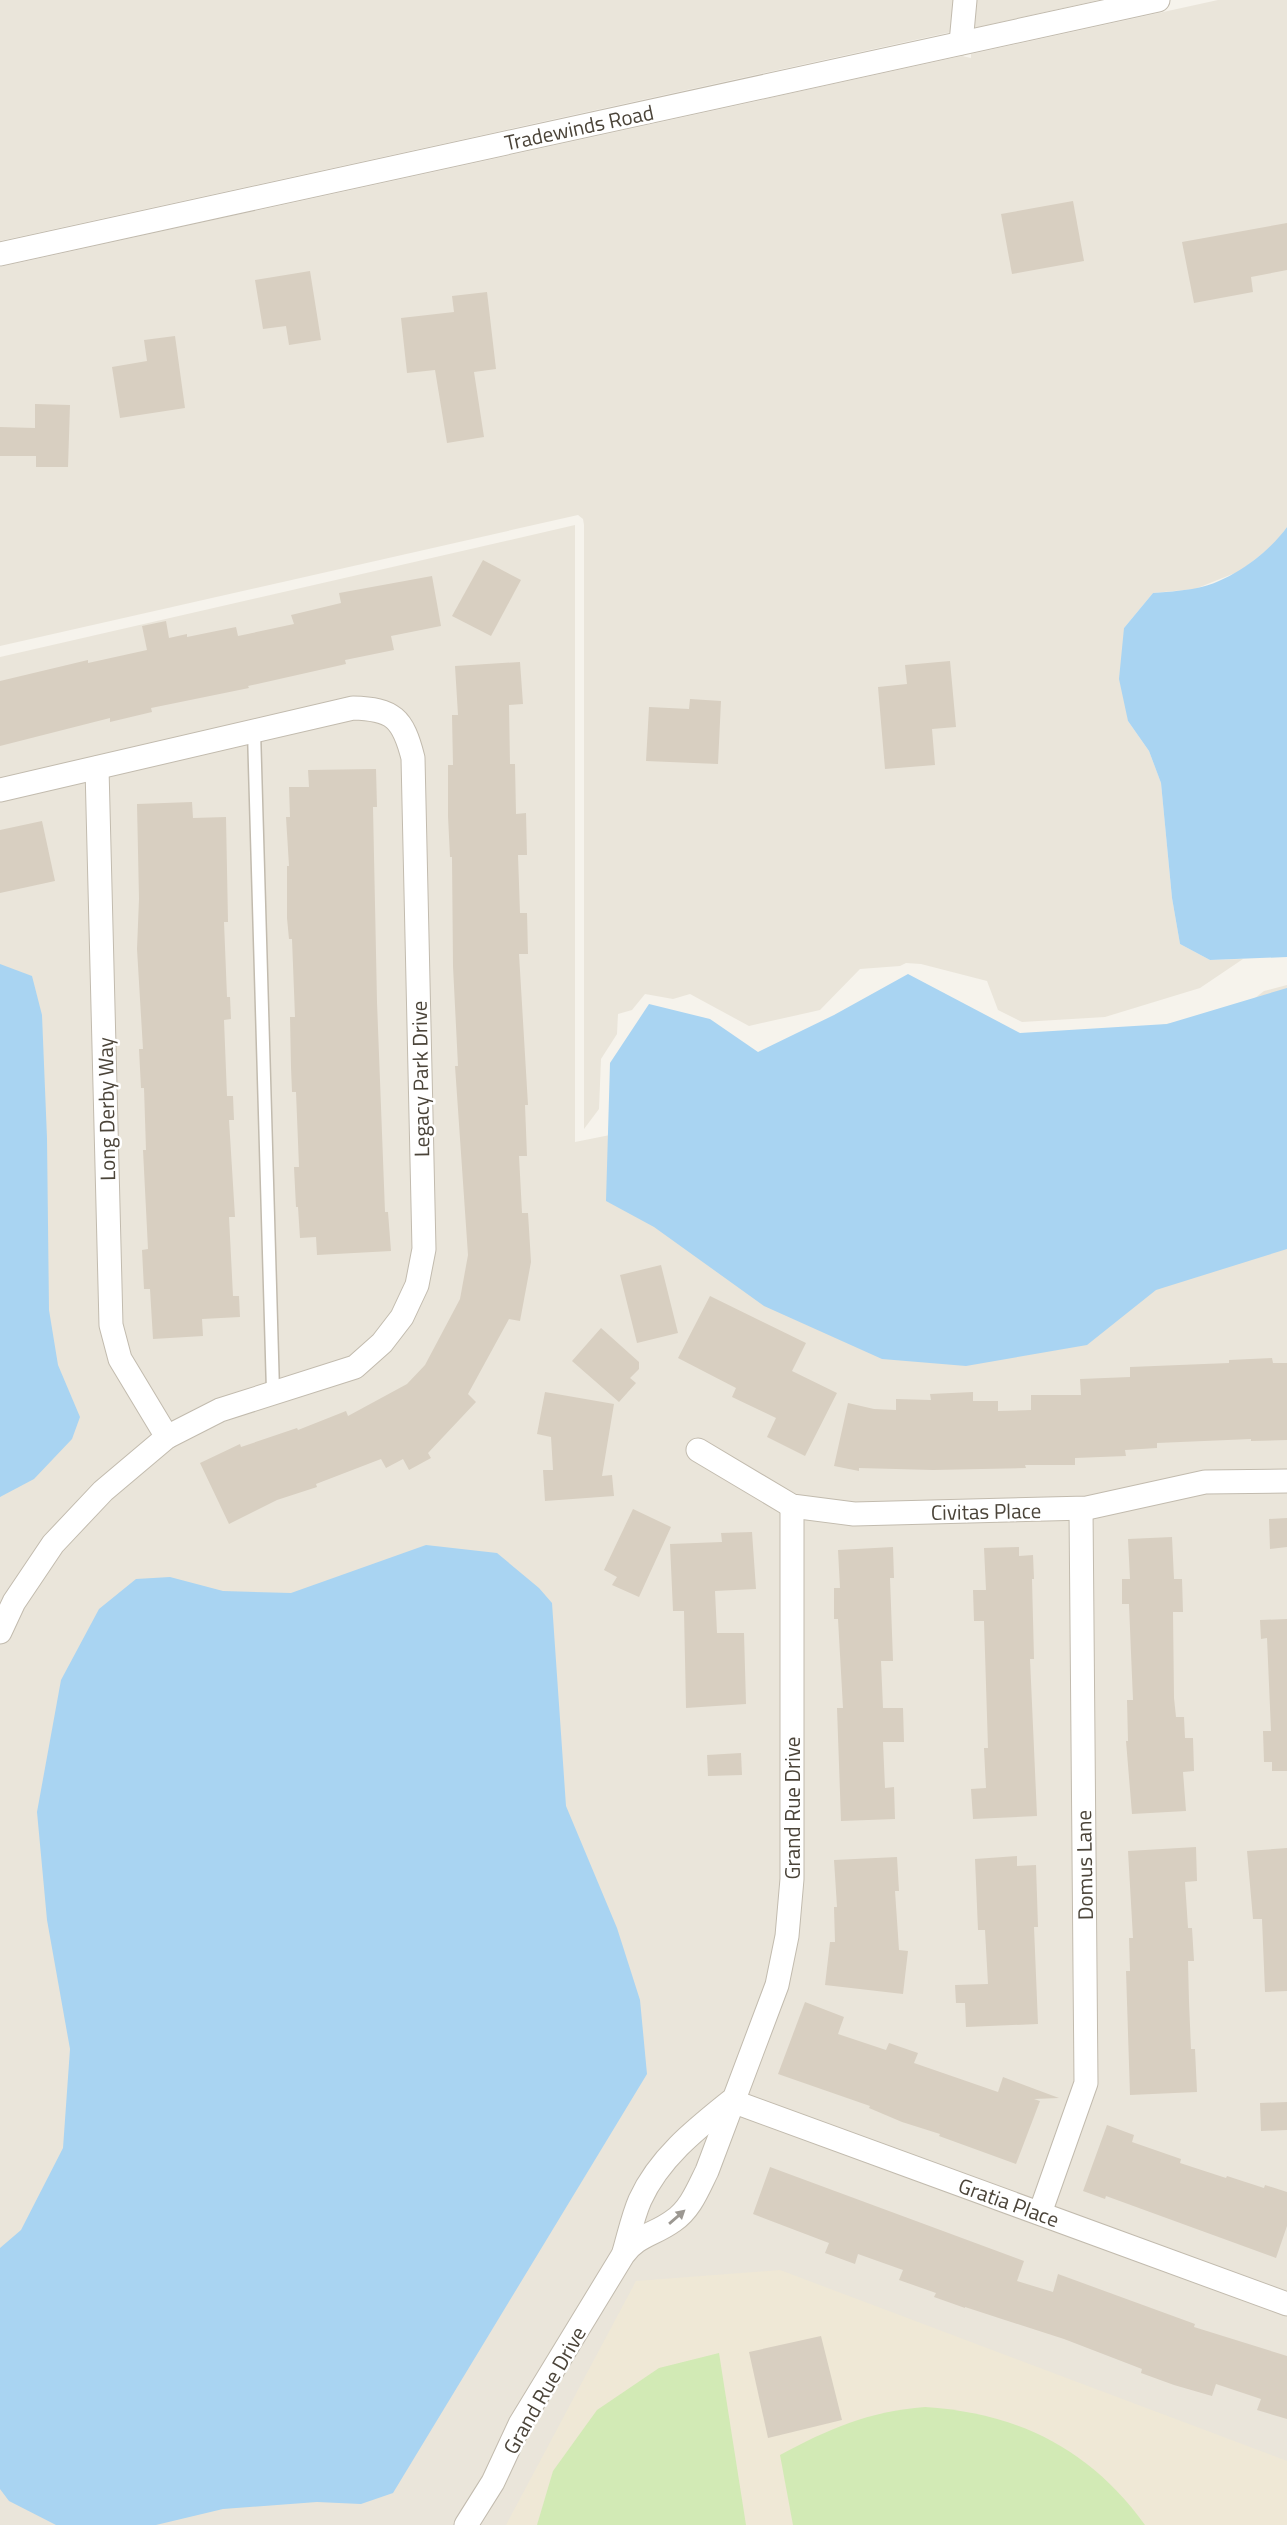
<svg xmlns="http://www.w3.org/2000/svg" width="1287" height="2525" font-family="'Titillium Web',sans-serif">
<style>
.residential{fill:#eae5da}
.education{fill:#efe8d6}
.green{fill:#d2eab5}
.water{fill:#a9d4f2}
.building{fill:#d8cfc1}
.lines{fill:none;stroke-linecap:round;stroke-linejoin:round}
.service-casing{stroke:#c2bbae;stroke-width:15}
.minor-casing{stroke:#c2bbae;stroke-width:25}
.service{stroke:#fff;stroke-width:12}
.minor{stroke:#fff;stroke-width:23}
.oneway{fill:#9c9892}
.labels{text-anchor:middle;dominant-baseline:central;stroke-width:5;stroke-linejoin:round;paint-order:stroke}
.street-label{font-size:21px;fill:#4b4439;stroke:#fff}
</style>
<rect width="100%" height="100%" fill="#f6f3ec"/>
<g class="residential">
<path d="M0,0H954L951,32L0,241Z"/>
<path d="M977,0H1099L974,28Z"/>
<path d="M1218,0H1287V527L1275,544L1240,571L1195,589L1153,593L1124,628L1128,721L1149,751L1161,783L1172,898L1180,944L1210,960L1243,959L1200,988L1105,1017L1022,1022L998,1010L987,981L921,964L906,963L900,966L860,969L820,1010L749,1026L690,994L673,999L645,994L632,1010L618,1014L617,1034L601,1059L599,1109L584,1129V525L583,519L578,515L0,646V267L962,56L971,58V54Z"/>
<path d="M575,525V1142L1241,1009L1264,991L1287,985V2525H0V657Z"/>
</g>
<path class="education" d="M780,2270L1287,2461V2525H506L636,2281Z"/>
<g class="green">
<path d="M719,2353L746,2525H537L553,2471L597,2410L659,2368Z"/>
<path d="M925,2407C1018,2413 1090,2449 1145,2525H793L780,2455C828,2429 870,2411 925,2407Z"/>
</g>
<g class="water">
<path d="M1287,527V957L1210,960L1180,944L1172,898L1161,783L1149,751L1128,721L1119,679L1124,628L1153,593C1166,592 1179,591 1192,589C1227,584 1267,555 1287,527Z"/>
<path d="M0,964L32,976L42,1015L47,1138L49,1310L58,1365L80,1417L72,1439L34,1479L0,1497Z"/>
<path d="M908,974L1020,1033L1167,1024L1287,988V1249L1156,1290L1087,1345L966,1366L882,1359L764,1306L654,1227L606,1201L610,1063L649,1004L710,1019L758,1052L834,1015Z"/>
<path d="M426,1545L497,1553L539,1588L552,1603L566,1806L617,1928L640,2000L647,2074L393,2493L361,2504L317,2502L223,2509L156,2525H56L9,2501L0,2489V2248L21,2230L63,2148L70,2049L47,1920L37,1812L61,1680L99,1609L136,1579L170,1577L223,1591L291,1593Z"/>
</g>
<g class="building">
<path d="M1073,201L1084,261L1012,274L1001,214Z"/>
<path d="M1287,223V270L1251,277L1253,292L1194,303L1182,242Z"/>
<path d="M310,271L321,340L289,345L286,326L263,329L255,280Z"/>
<path d="M487,292L496,369L474,372L484,437L447,443L435,370L407,373L401,318L454,312L452,296Z"/>
<path d="M175,336L185,408L120,418L112,367L147,361L144,340Z"/>
<path d="M35,404L70,405L68,467H36V456H0V427L35,428Z"/>
<path d="M483,560L521,580L491,636L452,616Z"/>
<path d="M432,576L441,626L391,636L394,650L345,660L346,664L248,686L249,688L151,708L152,712L110,722V718L0,746V681L88,660V663L147,650L142,626L166,621L169,638L187,634V637L236,627L238,636L294,624L291,615L341,603L339,593Z"/>
<path d="M950,661L956,727L932,729L935,765L885,769L878,687L907,684L905,665Z"/>
<path d="M520,662L523,704L509,705L510,764H515L516,814L526,813L527,855H518L520,913H527L528,954H519L528,1105H525L527,1156H519L522,1213H528L531,1262L520,1321L509,1319L468,1394L476,1402L428,1453L431,1458L409,1470L403,1459L386,1468L381,1459L316,1484L317,1487L277,1500L229,1524L200,1463L240,1444L241,1447L297,1428L298,1430L346,1411L348,1416L407,1384L425,1365L460,1299L468,1255L455,1066H458L453,966L452,857H450L448,816V765H453L452,715H458L455,666Z"/>
<path d="M690,699L721,701L718,764L646,761L649,707L689,709Z"/>
<path d="M376,769L377,807H373L377,1002L385,1212H388L391,1251L317,1255L316,1237L300,1238L298,1207H296L294,1167H299L296,1092H292L291,1067L290,1017H295L292,939H289L287,918V866H289L286,817H290L289,787H309L308,770Z"/>
<path d="M192,802L193,818L226,817L228,922H224L227,997H230L231,1019L224,1020L227,1096H233L234,1120H229L235,1217H229L233,1296H239L240,1317L202,1319L203,1336L153,1339L150,1289H144L142,1250L148,1249L143,1150H146L144,1088H141L139,1049H143L137,949L139,899L137,804Z"/>
<path d="M42,821L55,881L0,893V830Z"/>
<path d="M661,1265L678,1333L637,1343L620,1275Z"/>
<path d="M710,1296L806,1343L792,1371L837,1393L805,1456L767,1437L776,1418L732,1397L736,1388L678,1358Z"/>
<path d="M601,1328L639,1362V1369L630,1378L636,1383L619,1402L572,1361Z"/>
<path d="M1272,1358L1273,1363H1287V1440L1251,1441V1439L1157,1443V1448L1125,1450L1126,1456L1075,1458V1465H1025L1026,1468L933,1470L859,1468V1471L834,1466L848,1403L874,1409L896,1410V1399L931,1400L930,1394L973,1392V1401H998V1411L1031,1410V1395H1081L1080,1379L1130,1377V1367L1229,1363V1360Z"/>
<path d="M545,1392L614,1404L602,1476L612,1475L614,1496L545,1501L543,1470H553L551,1437L537,1434Z"/>
<path d="M633,1509L671,1527L639,1597L612,1585L617,1577L604,1570Z"/>
<path d="M1287,1518V1547L1270,1549L1269,1519Z"/>
<path d="M752,1532L756,1589L715,1591L717,1633H744L746,1704L686,1708L684,1611H673L670,1544L722,1542L721,1533Z"/>
<path d="M1172,1537L1174,1579H1182L1183,1612H1173L1174,1698L1176,1717H1184L1185,1738H1193L1194,1771L1183,1772L1186,1811L1132,1814L1126,1741H1128L1127,1700H1133L1131,1653L1129,1604H1122V1579H1130L1128,1539Z"/>
<path d="M893,1547L894,1578H890L893,1661H881L883,1708H903L904,1742H883L885,1788L894,1787L895,1819L841,1821L837,1708H843L838,1619H834V1588H840L838,1550Z"/>
<path d="M1019,1547V1556L1033,1555L1034,1579H1032L1034,1659H1030L1037,1816L973,1819L971,1789L986,1788L984,1748H988L984,1621H974L973,1590H986L984,1548Z"/>
<path d="M1287,1619V1771H1272V1762H1264L1263,1731H1271L1267,1638L1261,1639L1260,1620Z"/>
<path d="M741,1753L742,1775L708,1776L707,1755Z"/>
<path d="M1196,1847L1197,1881L1185,1882L1188,1928H1192L1194,1961H1188L1189,2002L1191,2049H1195L1197,2092L1130,2095L1126,1971H1130L1129,1938H1133L1128,1851Z"/>
<path d="M1287,1848V1991L1265,1992L1262,1919H1253L1247,1851Z"/>
<path d="M1017,1856V1866L1036,1865L1038,1927H1034L1038,2024L966,2027L965,2003H956L955,1985L988,1984L985,1930H978L975,1859Z"/>
<path d="M897,1857L899,1891H895L899,1950L908,1951L903,1994L825,1985L830,1942H835L834,1907H837L834,1860Z"/>
<path d="M805,2002L844,2017L838,2034L886,2050L889,2043L918,2053L914,2063L998,2092L1003,2077L1059,2098L1034,2099L1040,2101L1016,2164L939,2136L940,2134L902,2122L869,2108L870,2106L778,2074Z"/>
<path d="M1287,2102V2130L1261,2131L1260,2103Z"/>
<path d="M1107,2125L1134,2135L1132,2142L1181,2159L1180,2163L1226,2178L1227,2176L1264,2188L1265,2185L1287,2192V2226L1276,2258L1106,2196L1105,2199L1083,2191Z"/>
<path d="M770,2167L1024,2261L1017,2281L1053,2292L1058,2274L1195,2324L1194,2327L1287,2356V2419L1257,2410L1261,2399L1216,2384L1212,2396L1174,2385L1141,2373L1142,2369L1064,2339L965,2307V2308L934,2297L936,2293L899,2280L903,2270L858,2254L855,2264L825,2253L829,2243L753,2214Z"/>
<path d="M821,2336L842,2420L768,2438L749,2352Z"/>
</g>
<g class="lines">
<defs>
<path id="service" d="M254,731L273,1391"/>
<g id="minor">
<path d="M961,43L965,0"/>
<path d="M0,254L1158,0"/>
<path d="M97,768L111,1325L120,1359L167,1437"/>
<path d="M0,790L353,708C393,709 403,718 413,758L424,1249L417,1285L402,1317L382,1343L355,1367L220,1410L167,1437L103,1491L53,1544L14,1602L0,1632"/>
<path d="M698,1450L792,1506L854,1514L1087,1508L1205,1482L1287,1481"/>
<path d="M732,2101L1287,2304"/>
<path d="M1040,2213L1086,2083L1081,1509"/>
<path d="M624,2252C629,2235 633,2216 640,2200C659,2158 696,2129 731,2101"/>
<path d="M466,2525L493,2482L520,2424L623,2255C637,2235 654,2235 673,2221C690,2210 698,2189 707,2171L777,1985L787,1936L792,1879V1506"/>
</g>
</defs>
<use href="#service" class="service-casing"/>
<use href="#minor" class="minor-casing"/>
<use href="#service" class="service"/>
<use href="#minor" class="minor"/>
</g>
<defs><path id="oneway-solid" d="M-6-.8H1V-3.2L6.5 0L1 3.2V.8H-6Z" transform="scale(1.75)"/></defs>
<use class="oneway" href="#oneway-solid" transform="translate(677 2217) rotate(-41)"/>
<g class="labels">
<g class="street-label">
<text transform="translate(579 127) rotate(-12)">Tradewinds Road</text>
<text transform="translate(420 1079) rotate(-91)">Legacy Park Drive</text>
<text transform="translate(106 1109) rotate(-91)">Long Derby Way</text>
<text transform="translate(986 1511) rotate(-1)">Civitas Place</text>
<text transform="translate(792 1808) rotate(-90)">Grand Rue Drive</text>
<text transform="translate(1084 1865) rotate(-91)">Domus Lane</text>
<text transform="translate(1009 2202) rotate(20)">Gratia Place</text>
<text transform="translate(544 2390) rotate(-60)">Grand Rue Drive</text>
</g>
</g>
</svg>
